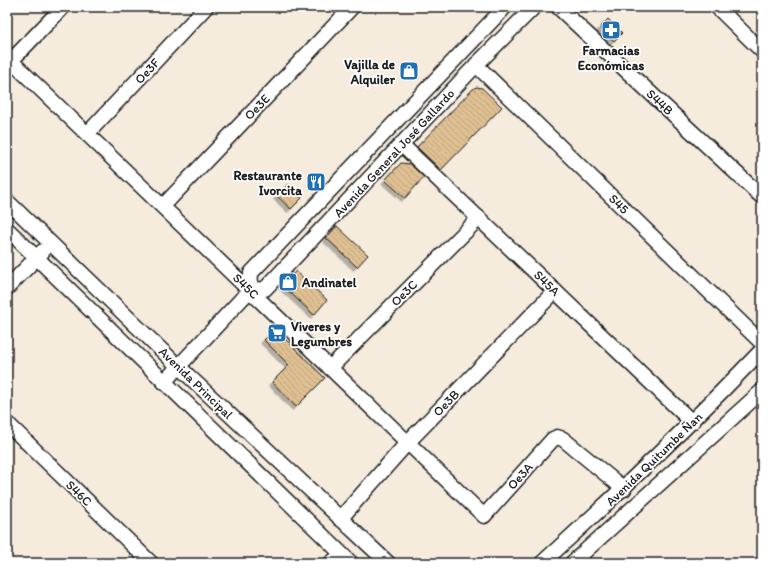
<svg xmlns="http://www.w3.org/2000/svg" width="769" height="570" font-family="Itim,sans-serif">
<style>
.building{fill:url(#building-back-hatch);stroke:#1c1c1c;filter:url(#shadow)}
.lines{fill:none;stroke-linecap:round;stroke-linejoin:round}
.minor-casing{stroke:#1c1c1c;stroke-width:17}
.minor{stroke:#fff;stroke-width:14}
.labels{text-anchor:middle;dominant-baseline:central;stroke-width:3.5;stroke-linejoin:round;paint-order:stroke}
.poi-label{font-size:13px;font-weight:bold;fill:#1c1c1c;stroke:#fff;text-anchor:end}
.street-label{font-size:13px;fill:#1c1c1c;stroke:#fff}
</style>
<defs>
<pattern id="building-back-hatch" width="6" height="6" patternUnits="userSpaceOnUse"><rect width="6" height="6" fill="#dfc092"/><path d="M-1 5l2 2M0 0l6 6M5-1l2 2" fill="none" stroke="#bfa47d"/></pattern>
<filter id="shadow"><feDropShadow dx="-3.5" dy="3.5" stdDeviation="0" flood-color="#0004"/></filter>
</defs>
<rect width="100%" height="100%" fill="#f5ecde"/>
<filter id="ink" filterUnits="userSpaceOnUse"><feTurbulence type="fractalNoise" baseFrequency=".025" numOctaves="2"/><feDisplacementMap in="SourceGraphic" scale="8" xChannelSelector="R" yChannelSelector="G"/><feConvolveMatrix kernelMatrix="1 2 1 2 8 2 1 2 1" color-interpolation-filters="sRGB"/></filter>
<g filter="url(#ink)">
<g class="building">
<path d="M608,19L622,33L614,41L600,28Z"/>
<path d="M477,87L482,88L502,107L441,170L417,147L474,88Z"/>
<path d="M401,163L410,164L424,177L405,198L385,180Z"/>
<path d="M288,184L302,198L291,209L277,196Z"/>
<path d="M337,226L368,255L357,267L326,238Z"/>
<path d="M296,271L327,300L314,315L282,285Z"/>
<path d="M275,329L325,378L296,407L272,382L289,365L264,340Z"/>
</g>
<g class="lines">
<defs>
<g id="minor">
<path d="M558,7L762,197"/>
<path d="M717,7L762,51"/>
<path d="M7,57L484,516L553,439L557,437L563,439L624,489"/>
<path d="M7,65L63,7"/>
<path d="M476,65L762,343"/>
<path d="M87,134L206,7"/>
<path d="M401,144L692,422"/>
<path d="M7,201L178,366L388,563"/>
<path d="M163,206L352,7"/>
<path d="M7,229L351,563"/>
<path d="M7,288L43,251"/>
<path d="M250,290L265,289L476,65L534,7"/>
<path d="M330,368L479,218"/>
<path d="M164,382L250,290L251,273L505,7"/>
<path d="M7,423L151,563"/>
<path d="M340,519L408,442L555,291"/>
<path d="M331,563L342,555"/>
<path d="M542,563C618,494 691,424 762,350"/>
<path d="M572,563L762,391"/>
</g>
</defs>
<use href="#minor" class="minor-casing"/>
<use href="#minor" class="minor"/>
</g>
</g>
<defs>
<symbol id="pharmacy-square" viewBox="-11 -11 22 22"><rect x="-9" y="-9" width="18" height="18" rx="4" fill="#1f6fb2" stroke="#fff"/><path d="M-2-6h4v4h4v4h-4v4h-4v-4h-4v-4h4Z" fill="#fff"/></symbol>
<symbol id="shop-square" viewBox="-11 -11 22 22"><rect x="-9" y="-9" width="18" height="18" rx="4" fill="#1f6fb2" stroke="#fff"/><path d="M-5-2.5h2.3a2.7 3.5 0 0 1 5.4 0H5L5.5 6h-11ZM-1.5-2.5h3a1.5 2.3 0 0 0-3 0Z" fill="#fff"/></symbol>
<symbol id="restaurant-square" viewBox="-11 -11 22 22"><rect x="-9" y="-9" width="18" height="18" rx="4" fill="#1f6fb2" stroke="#fff"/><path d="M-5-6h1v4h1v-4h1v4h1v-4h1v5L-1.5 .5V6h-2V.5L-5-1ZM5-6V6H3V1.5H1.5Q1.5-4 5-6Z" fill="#fff"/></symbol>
<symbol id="supermarket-square" viewBox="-11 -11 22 22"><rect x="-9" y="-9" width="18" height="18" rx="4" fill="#1f6fb2" stroke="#fff"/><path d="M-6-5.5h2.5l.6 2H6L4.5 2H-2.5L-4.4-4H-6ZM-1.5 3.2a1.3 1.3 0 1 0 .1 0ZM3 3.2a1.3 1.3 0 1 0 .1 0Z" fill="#fff"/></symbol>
</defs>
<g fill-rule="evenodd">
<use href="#pharmacy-square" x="600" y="19" width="22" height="22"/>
<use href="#shop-square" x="398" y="60" width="22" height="22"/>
<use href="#restaurant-square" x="305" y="171" width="22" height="22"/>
<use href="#shop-square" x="277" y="271" width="22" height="22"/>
<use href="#supermarket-square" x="266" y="322" width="22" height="22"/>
</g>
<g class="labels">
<g class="poi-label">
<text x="611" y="50" text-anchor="middle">Farmacias<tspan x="611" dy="15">Económicas</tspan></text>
<text x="395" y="64">Vajilla de<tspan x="395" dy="15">Alquiler</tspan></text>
<text x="302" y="175">Restaurante<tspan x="302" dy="15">Ivorcita</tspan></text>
<text x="302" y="282" text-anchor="start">Andinatel</text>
<text x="291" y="326" text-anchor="start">Viveres y<tspan x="291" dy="15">Legumbres</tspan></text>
</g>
<g class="street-label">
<text transform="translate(147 71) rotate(-47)">Oe3F</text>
<text transform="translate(660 102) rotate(43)">S44B</text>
<text transform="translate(257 107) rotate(-46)">Oe3E</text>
<text transform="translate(394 153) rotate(-47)">Avenida General José Gallardo</text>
<text transform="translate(619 204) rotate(44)">S45</text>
<text transform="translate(547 283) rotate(44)">S45A</text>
<text transform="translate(246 286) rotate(44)">S45C</text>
<text transform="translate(404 293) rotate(-45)">Oe3C</text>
<text transform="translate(196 383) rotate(44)">Avenida Principal</text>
<text transform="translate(446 403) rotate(-46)">Oe3B</text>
<text transform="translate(654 459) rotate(-44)">Avenida Quitumbe Ñan</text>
<text transform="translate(520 476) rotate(-48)">Oe3A</text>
<text transform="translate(79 493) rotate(44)">S46C</text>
</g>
</g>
<rect width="769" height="570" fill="none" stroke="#fff" stroke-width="24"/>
<rect x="12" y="12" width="745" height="546" fill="none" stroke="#1c1c1c" stroke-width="1.5" filter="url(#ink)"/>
</svg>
